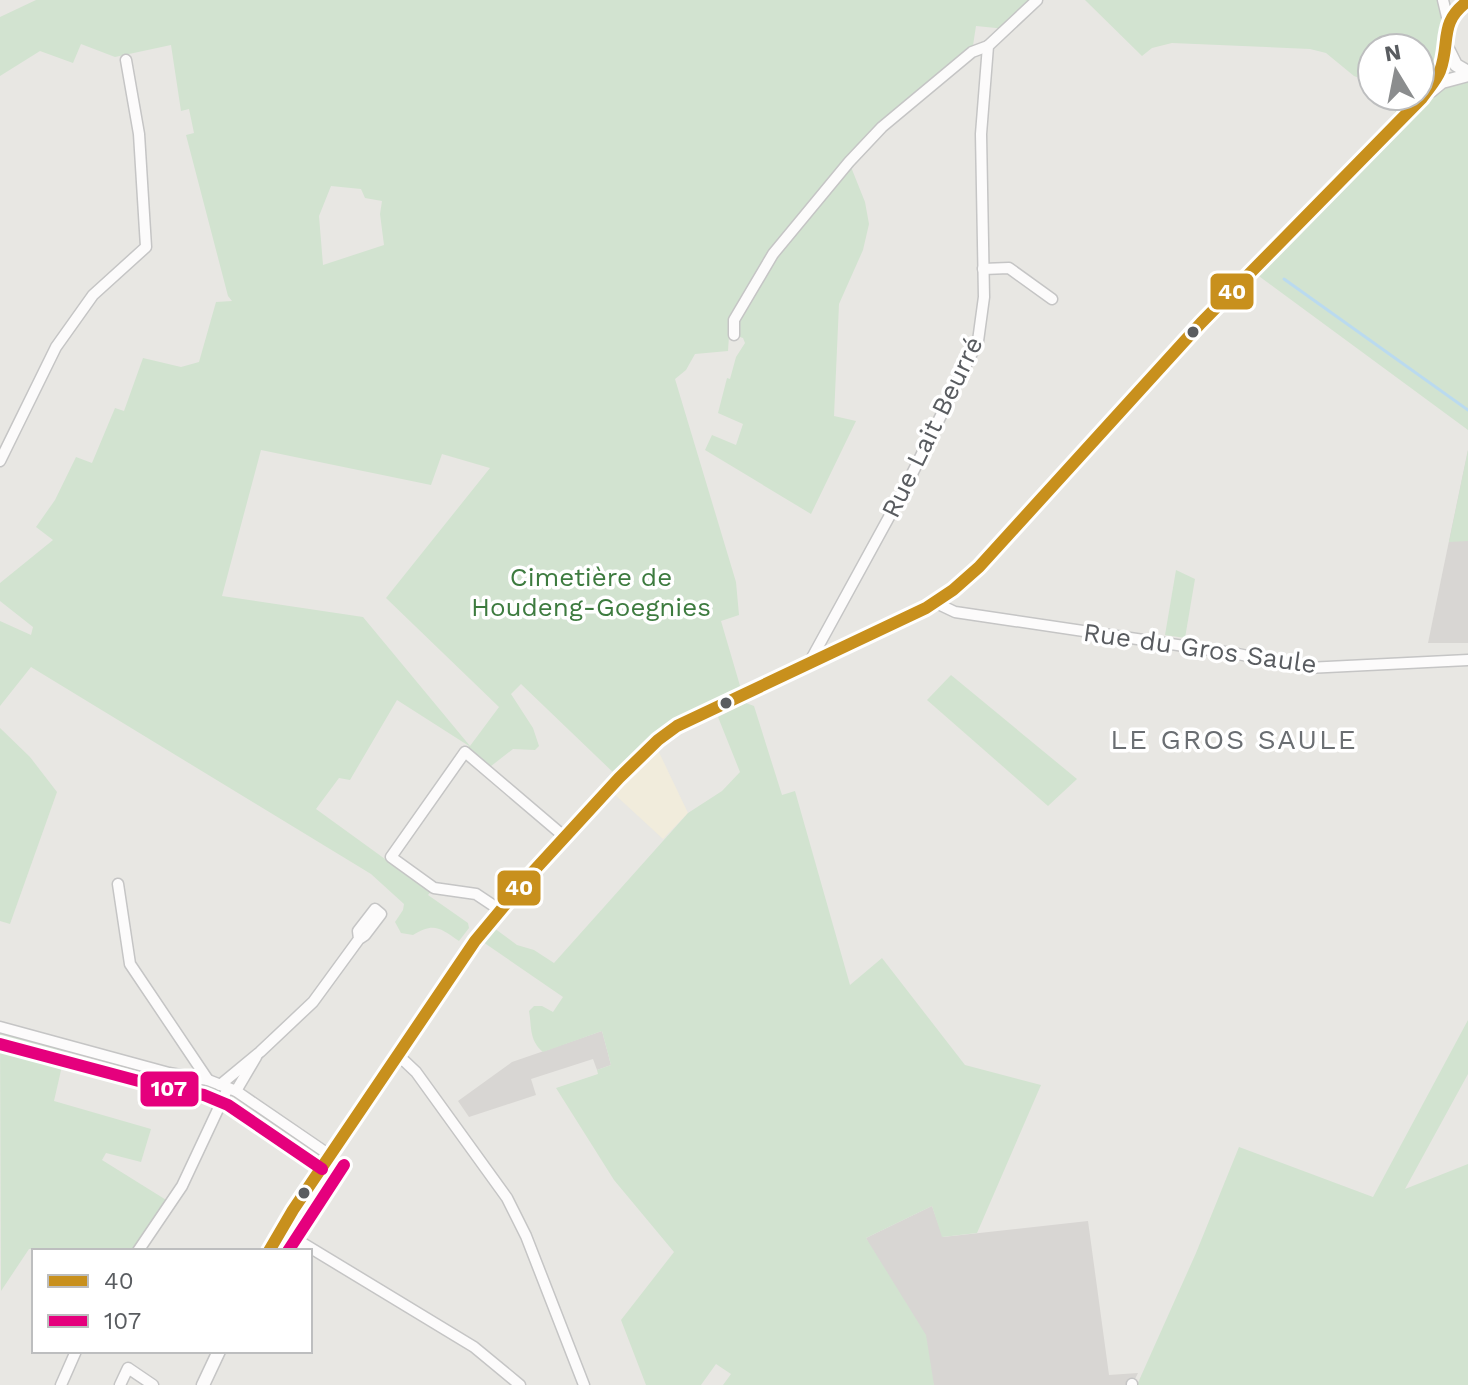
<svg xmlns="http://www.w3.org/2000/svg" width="1468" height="1385" font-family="'Work Sans',sans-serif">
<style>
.commercial{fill:#f1ecdc}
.industrial{fill:#d8d6d3}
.green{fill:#d2e3d0;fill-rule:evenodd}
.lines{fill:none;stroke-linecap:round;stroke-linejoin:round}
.stream{stroke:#badaef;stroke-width:3}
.minor-casing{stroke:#c5c5c5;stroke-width:13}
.tertiary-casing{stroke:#c5c5c5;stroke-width:15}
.minor{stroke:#fcfbfb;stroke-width:10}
.tertiary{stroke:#fcfbfb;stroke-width:12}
.bus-1-casing{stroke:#fff;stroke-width:18}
.bus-2-casing{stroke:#fff;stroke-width:18}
.bus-1{stroke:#c8901d;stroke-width:12}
.bus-2{stroke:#e5007d;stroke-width:12}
.bus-dot{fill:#595c60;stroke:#fff;stroke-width:3}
.labels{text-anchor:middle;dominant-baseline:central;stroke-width:7;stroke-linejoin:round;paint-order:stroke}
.street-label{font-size:26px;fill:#595c60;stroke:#fff}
.park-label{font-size:26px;fill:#3d7b3f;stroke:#fff}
.neighbourhood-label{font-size:28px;letter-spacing:2px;fill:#6a6e72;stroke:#fff}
.line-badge{stroke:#fff;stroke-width:3}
.badge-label{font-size:22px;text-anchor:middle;font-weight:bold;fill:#fff}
</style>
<rect width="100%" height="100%" fill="#e8e7e3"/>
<path class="commercial" d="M656,746L688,813L663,839L612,792Z"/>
<g class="industrial">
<path d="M1468,450V643H1428L1444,565Z"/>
<path d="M602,1031L611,1065L597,1070L593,1059L531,1079L536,1095L469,1117L458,1101L512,1062Z"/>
<path d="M932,1206L943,1237L1088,1221L1109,1375L1138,1373L1132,1385H934L866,1238Z"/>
</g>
<g class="green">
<path d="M36,0H1037L1006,29L976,26L972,52L849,162L865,202L869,224L863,250L839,304L834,416L856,421L811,514L705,450L712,435L736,445L743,424L718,413L727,378L730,379L736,357L745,343L743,338L734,335L729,336L728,351L695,354L686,370L675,379L736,582L739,615L721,621L743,696L687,721L619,778L521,684L511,694L533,728L539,746L535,750L513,749L486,770L465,752L469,746L397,700L350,780L339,778L316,809L385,859L391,857L434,888L428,895L468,923L469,928L459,941C440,928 434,922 413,935L401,933L395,922L403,910L404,904L371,874L31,667L0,706V621L31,635L33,627L0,601V583L53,540L36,527L55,500L76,457L92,463L115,408L124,411L143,358L181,367L199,362L216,302L232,301L228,296L186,135L194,133L189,109L181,111L171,45L115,57L81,44L73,63L40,51L0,76V17ZM331,186L361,189L365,198L382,201L380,214L384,245L323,265L319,216ZM261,450L431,485L442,454L490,468L386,598L499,707L470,746L363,617L222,596Z"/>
<path d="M1085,0H1443L1445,42L1424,95L1468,75V430L1252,271L1384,137L1402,96H1420V48H1372V83L1354,76L1326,53L1310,49L1172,43L1152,48L1142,56Z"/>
<path d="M1468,450V541L1449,542Z"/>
<path d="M1176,570L1195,579L1185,638L1165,635Z"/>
<path d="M951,675L1077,779L1048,806L927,700Z"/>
<path d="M746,703L754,706L782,795L795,791L850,985L882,958L965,1065L1041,1085L977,1233L942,1237L932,1206L866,1238L926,1335L934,1385H723L731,1374L716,1364L701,1385H646L621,1320L674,1252L614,1180L556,1088L598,1074L597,1070L611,1065L602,1031L543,1052C529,1040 532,1028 529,1011L534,1006H542L553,1012L563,997L483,942L494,928L517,945L534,950L554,963L688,813L722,791L740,772L718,717Z"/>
<path d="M0,728L30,757L57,792L10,924L0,921Z"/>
<path d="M1468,1020V1074L1405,1189L1468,1164V1385H1137L1196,1253L1239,1147L1373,1197Z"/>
<path d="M0,1027L67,1044L54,1101L151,1129L141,1162L106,1153L102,1160L171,1203L138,1251L29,1249L1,1291Z"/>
</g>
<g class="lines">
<path class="stream" d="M1284,279L1468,410"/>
<defs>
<g id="minor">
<path d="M1443,0L1448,21"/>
<path d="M983,269L1009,268L1052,299"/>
<path d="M734,335V320L773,254L849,162L882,127L972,52L988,46"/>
<path d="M0,461L56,347L93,295L146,247L139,134L126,60"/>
<path d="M936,603L955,612L1238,654L1307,668L1468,660"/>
<path d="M808,665L906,486L978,341L984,297L981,134L988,46L1037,0"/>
<path d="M118,884L130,964L208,1080"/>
<path d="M500,910L476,894L434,888L391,857L465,752L566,838"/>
<path d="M0,1027L169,1073L208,1080L236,1091L331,1156"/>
<path d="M398,1055L416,1072L507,1198L526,1236L584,1385"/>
<path d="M220,1085L260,1052L313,1002L359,939L365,935L381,914L375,909L358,931L359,939"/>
<path d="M236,1091L256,1057"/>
<path d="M281,1230L474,1347L520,1385"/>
<path d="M138,1251L182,1186L228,1088"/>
<path d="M61,1385L76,1351"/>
<path d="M120,1385L128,1368L153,1385"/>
<path d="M1132,1385V1384"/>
</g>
<g id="tertiary">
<path d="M1446,45L1456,65L1468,72"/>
<path d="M1431,91L1442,82L1468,75"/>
<path d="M269,1251L293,1210L475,941L530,875L619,778L658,740L677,726L926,608L953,590L979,567L1201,323L1422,98C1428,89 1436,80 1440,70C1451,41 1436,20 1468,1"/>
<path d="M203,1385L219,1351"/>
</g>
</defs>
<use href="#minor" class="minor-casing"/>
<use href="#tertiary" class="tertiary-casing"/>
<use href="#minor" class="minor"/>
<use href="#tertiary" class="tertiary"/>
<defs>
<path id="bus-1" d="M269,1251L293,1210L475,941L530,875L619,778L658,740L677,726L926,608L953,590L979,567L1201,323L1422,98C1428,89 1436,81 1440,71C1451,41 1438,23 1468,1"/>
<g id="bus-2">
<path d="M0,1044L165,1088L204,1095L228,1105L322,1169"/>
<path d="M288,1251L344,1165"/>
</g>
</defs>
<use href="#bus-1" class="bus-1-casing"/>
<use href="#bus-2" class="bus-2-casing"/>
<use href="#bus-1" class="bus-1"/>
<use href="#bus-2" class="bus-2"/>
</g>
<g class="bus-dot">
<circle cx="1193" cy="332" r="7"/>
<circle cx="726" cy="703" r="7"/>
<circle cx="304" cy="1193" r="7"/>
</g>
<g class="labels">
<g class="street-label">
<text transform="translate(932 427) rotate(-64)">Rue Lait Beurré</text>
<text transform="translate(1200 648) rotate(8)">Rue du Gros Saule</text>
</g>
<g class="park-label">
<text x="591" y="577">Cimetière de<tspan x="591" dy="30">Houdeng-Goegnies</tspan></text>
</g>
<g class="neighbourhood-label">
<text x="1234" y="739">LE GROS SAULE</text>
</g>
</g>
<g class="line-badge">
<rect x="1209" y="272" width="46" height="39" rx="8" fill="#c8901d"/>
<rect x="496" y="869" width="46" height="38" rx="8" fill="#c8901d"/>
<rect x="139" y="1070" width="61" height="38" rx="8" fill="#e5007d"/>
</g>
<g class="badge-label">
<text x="1232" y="299">40</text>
<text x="519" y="895">40</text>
<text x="169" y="1096">107</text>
</g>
<rect x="32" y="1249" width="280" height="104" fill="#ffffff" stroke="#bdbebf" stroke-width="2"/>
<rect x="48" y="1275" width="40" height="12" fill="#c8901d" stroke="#bdbebf" stroke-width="2"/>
<text x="104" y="1289" font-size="24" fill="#595c60">40</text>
<rect x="48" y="1315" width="40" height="12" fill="#e5007d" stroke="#bdbebf" stroke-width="2"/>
<text x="104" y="1329" font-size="24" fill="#595c60">107</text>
<g transform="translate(1396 72) rotate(350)"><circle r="38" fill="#ffffff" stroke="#bdbebf" stroke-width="2"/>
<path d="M0-6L14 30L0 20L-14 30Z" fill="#8b8d8e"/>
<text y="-12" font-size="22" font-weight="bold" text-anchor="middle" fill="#595c60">N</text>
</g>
</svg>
